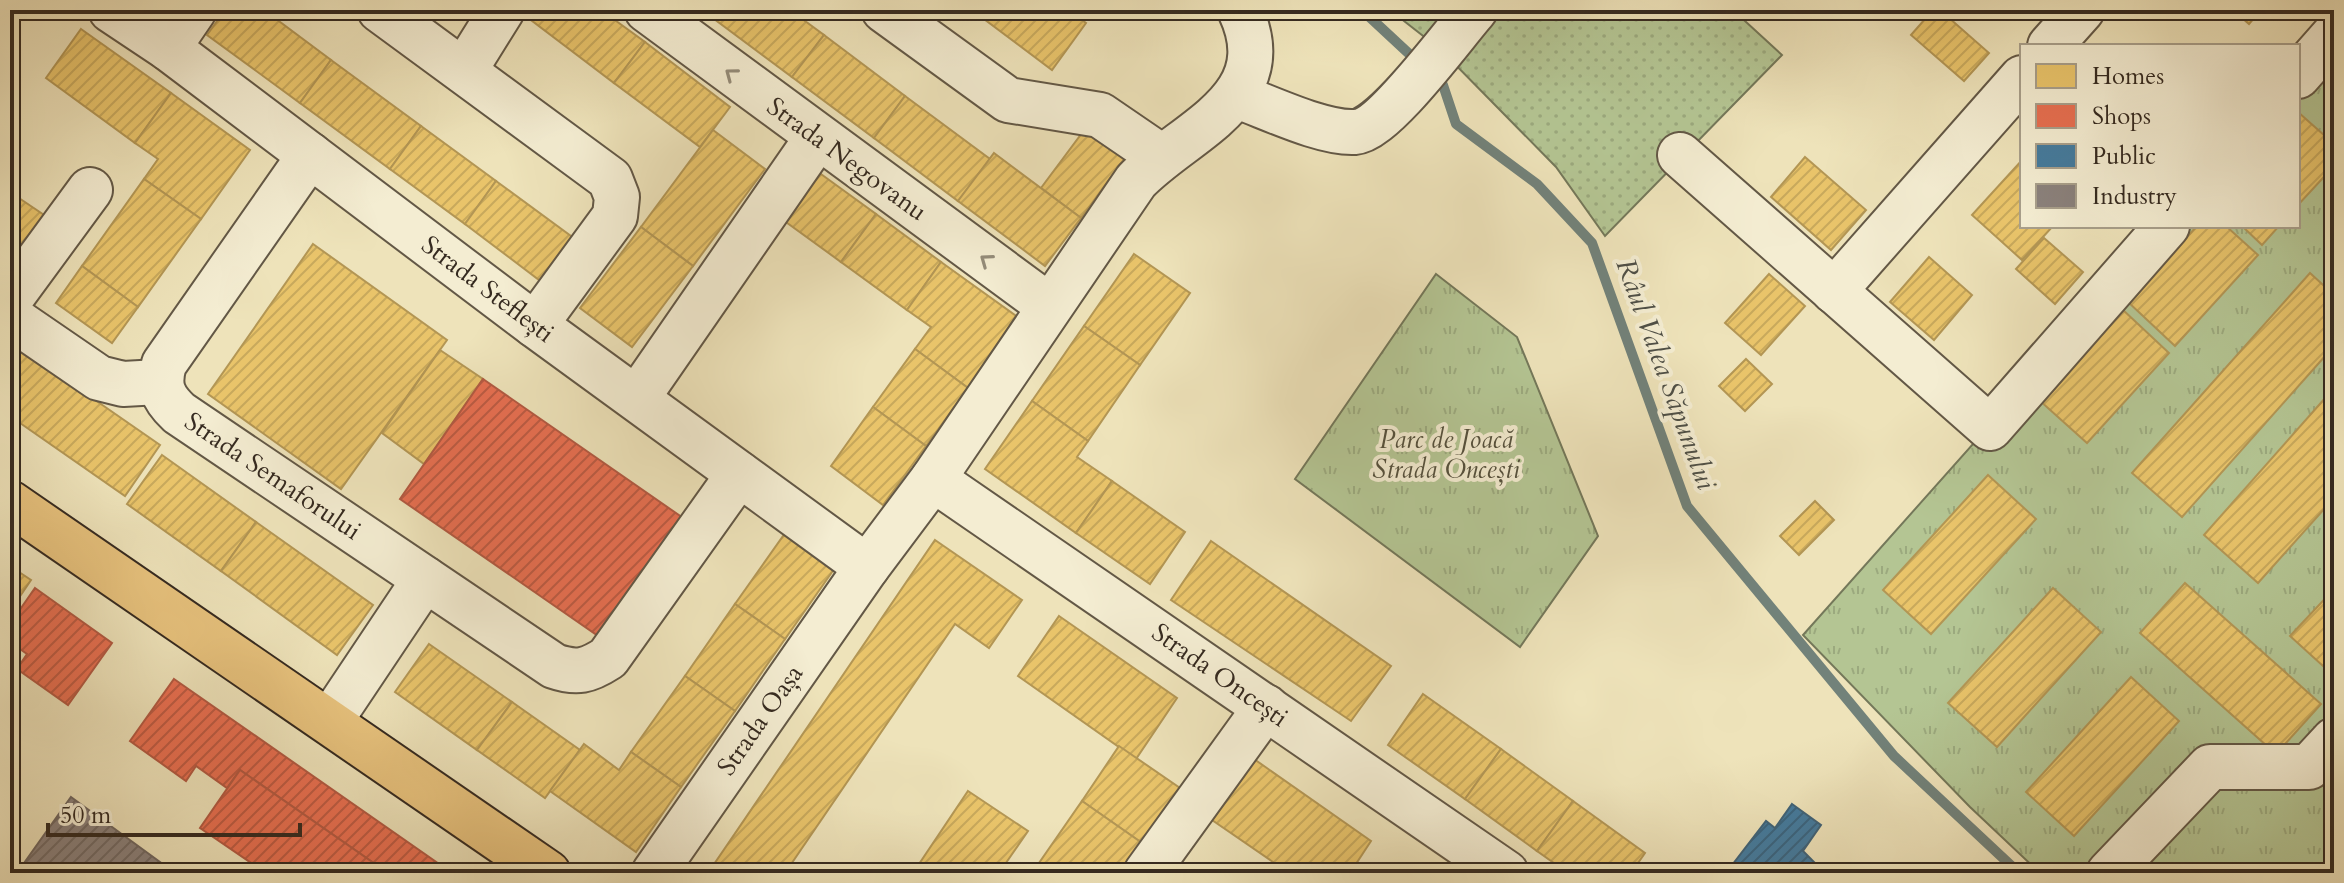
<svg xmlns="http://www.w3.org/2000/svg" width="2344" height="883" font-family="Cardo,serif">
<style>
.grass{fill:url(#grass-tufts);stroke:#74785a;stroke-width:2}
.garden{fill:url(#garden-dots);stroke:#74785a;stroke-width:2}
.homes{fill:url(#homes-hatch);stroke:#b39654;stroke-width:2}
.shops{fill:url(#shops-hatch);stroke:#b25a42;stroke-width:2}
.public{fill:url(#public-hatch);stroke:#406378;stroke-width:2}
.industry{fill:url(#industry-hatch);stroke:#706760;stroke-width:2}
.lines{fill:none;stroke-linecap:round;stroke-linejoin:round}
.stream{stroke:#72827a;stroke-width:10}
.minor-casing{stroke:#635846;stroke-width:48}
.major-casing{stroke:#352a20;stroke-width:48}
.minor{stroke:#f4edd2;stroke-width:44}
.major{stroke:#e7c27d;stroke-width:44}
.oneway{stroke:#948c79}
.labels{text-anchor:middle;dominant-baseline:central;stroke-width:8;stroke-linejoin:round;paint-order:stroke}
.street-label{font-size:26px;fill:#352a20;stroke:#f4edd2}
.park-label{font-size:26px;font-style:italic;fill:#55513d;stroke:#f4edd2}
.water-label{font-size:28px;font-style:italic;fill:#4e4f46;stroke:#f4edd2}
</style>
<defs>
<pattern id="grass-tufts" width="24" height="20" patternUnits="userSpaceOnUse" patternTransform="scale(2)"><rect width="24" height="20" fill="#b4c593"/><path d="M3 7l-1-3M5 7V3M7 7l1-3M15 17l-1-3M17 17v-4M19 17l1-3" fill="none" stroke="#9ba97e"/></pattern>
<pattern id="garden-dots" width="8" height="8" patternUnits="userSpaceOnUse" patternTransform="scale(2)"><rect width="8" height="8" fill="#b4c593"/><path d="M2 2h.1M6 6h.1" fill="none" stroke="#9ba97e" stroke-width="1.8" stroke-linecap="round"/></pattern>
<pattern id="homes-hatch" width="6" height="6" patternUnits="userSpaceOnUse" patternTransform="scale(2)"><rect width="6" height="6" fill="#e9c46a"/><path d="M-1 1l2-2M0 6l6-6M5 7l2-2" fill="none" stroke="#c8a95c"/></pattern>
<pattern id="shops-hatch" width="6" height="6" patternUnits="userSpaceOnUse" patternTransform="scale(2)"><rect width="6" height="6" fill="#e76f51"/><path d="M-1 1l2-2M0 6l6-6M5 7l2-2" fill="none" stroke="#bc5b43"/></pattern>
<pattern id="public-hatch" width="6" height="6" patternUnits="userSpaceOnUse" patternTransform="scale(2)"><rect width="6" height="6" fill="#457b9d"/><path d="M-1 1l2-2M0 6l6-6M5 7l2-2" fill="none" stroke="#3a6580"/></pattern>
<pattern id="industry-hatch" width="6" height="6" patternUnits="userSpaceOnUse" patternTransform="scale(2)"><rect width="6" height="6" fill="#8a817c"/><path d="M-1 1l2-2M0 6l6-6M5 7l2-2" fill="none" stroke="#726a65"/></pattern>
</defs>
<rect width="100%" height="100%" fill="#eee3ba"/>
<filter id="stains"><feTurbulence type="fractalNoise" baseFrequency=".0025" numOctaves="4"/><feColorMatrix values="0 0 0 0 .2 0 0 0 0 .09 0 0 0 0 .02 0 0 0 .5 -.17"/></filter>
<radialGradient id="worn" r=".72"><stop offset=".6" stop-color="#630" stop-opacity="0"/><stop offset="1" stop-color="#630" stop-opacity=".3"/></radialGradient>
<g class="grass">
<path d="M2334,35V772L2323,783L2334,794V873H2040L1970,807L1803,635L2167,226H2298V76Z"/>
<path d="M1436,274L1517,337L1598,536L1520,647L1295,479Z"/>
</g>
<path class="garden" d="M1390,10H1733L1782,55L1605,236L1556,167L1441,50Z"/>
<g class="homes">
<path d="M225,10H264L331,60L300,103L207,35Z"/>
<path d="M526,10H601L645,42L614,83L523,14Z"/>
<path d="M702,10H790L824,35L792,77Z"/>
<path d="M991,10H1068L1086,23L1052,70L984,19Z"/>
<path d="M1933,10H1940L1989,53L1964,81L1911,35Z"/>
<path d="M2233,10H2261L2249,24Z"/>
<path d="M81,29L171,93L135,143L46,78Z"/>
<path d="M824,35L905,96L874,138L792,77Z"/>
<path d="M645,42L730,107L700,147L614,83Z"/>
<path d="M331,60L421,126L390,169L300,103Z"/>
<path d="M171,93L250,150L201,219L144,179L158,159L135,143Z"/>
<path d="M905,96L990,159L958,201L874,138Z"/>
<path d="M2298,112L2334,144V166L2298,205Z"/>
<path d="M1088,125L1127,155L1081,218L1041,188Z"/>
<path d="M421,126L496,181L465,224L390,169Z"/>
<path d="M713,130L765,169L693,266L641,227Z"/>
<path d="M994,153L1081,218L1045,266L958,201Z"/>
<path d="M1805,157L1866,210L1831,250L1771,197Z"/>
<path d="M2022,160V226H2053L2022,260L1972,215Z"/>
<path d="M814,169L876,214L841,262L779,217Z"/>
<path d="M144,179L201,219L138,307L82,266Z"/>
<path d="M496,181L575,239L543,283L465,224Z"/>
<path d="M10,192L53,221L10,282Z"/>
<path d="M876,214L941,262L907,310L841,262Z"/>
<path d="M2197,226H2226L2258,255L2175,346L2128,302Z"/>
<path d="M2242,226H2279L2262,245Z"/>
<path d="M641,227L693,266L632,347L580,308Z"/>
<path d="M2044,238L2083,272L2055,304L2016,269Z"/>
<path d="M313,244L447,340L341,489L208,394Z"/>
<path d="M1134,254L1190,293L1140,365L1084,326Z"/>
<path d="M1929,257L1972,295L1934,340L1890,302Z"/>
<path d="M941,262L1019,318L968,388L915,349L931,327L907,310Z"/>
<path d="M82,266L138,307L112,343L56,303Z"/>
<path d="M2310,273L2334,295V346L2182,517L2132,473Z"/>
<path d="M1769,274L1805,306L1761,355L1725,323Z"/>
<path d="M2122,309L2169,353L2087,443L2039,400Z"/>
<path d="M1084,326L1140,365L1088,441L1032,401Z"/>
<path d="M10,341L160,445L125,496L10,416Z"/>
<path d="M915,349L968,388L926,446L873,407Z"/>
<path d="M440,350L483,379L424,464L382,433Z"/>
<path d="M1746,359L1772,384L1745,411L1719,386Z"/>
<path d="M2334,388V498L2258,583L2204,535Z"/>
<path d="M1032,401L1088,441L1077,457L1112,481L1076,533L985,469Z"/>
<path d="M873,407L926,446L883,505L831,466Z"/>
<path d="M162,455L256,522L221,571L127,504Z"/>
<path d="M1988,475L2036,519L1931,634L1883,590Z"/>
<path d="M1112,481L1185,532L1150,584L1076,533Z"/>
<path d="M1815,501L1834,520L1799,555L1780,536Z"/>
<path d="M256,522L373,605L337,655L221,571Z"/>
<path d="M788,529L837,565L785,639L735,604Z"/>
<path d="M935,540L1022,600L989,648L955,624L785,873H708Z"/>
<path d="M1211,541L1391,666L1351,721L1171,600Z"/>
<path d="M10,566L31,580L10,611Z"/>
<path d="M2185,583L2321,704L2276,754L2140,633Z"/>
<path d="M2053,588L2101,632L1997,747L1948,703Z"/>
<path d="M2334,589V676L2290,636Z"/>
<path d="M735,604L785,639L735,711L685,676Z"/>
<path d="M1059,616L1177,698L1136,759L1018,676Z"/>
<path d="M429,644L512,702L477,750L395,692Z"/>
<path d="M685,676L735,711L681,787L631,752Z"/>
<path d="M2131,677L2179,721L2074,836L2026,792Z"/>
<path d="M1423,694L1501,749L1465,799L1388,745Z"/>
<path d="M512,702L580,750L545,798L477,750Z"/>
<path d="M584,744L619,770L631,752L681,787L636,852L550,791Z"/>
<path d="M1119,746L1180,788L1142,843L1082,801Z"/>
<path d="M1501,749L1573,801L1537,851L1465,799Z"/>
<path d="M1254,759L1371,841L1350,873H1289L1212,820Z"/>
<path d="M968,791L1028,831L999,873H913Z"/>
<path d="M1082,801L1142,843L1121,873H1054L1039,863Z"/>
<path d="M1573,801L1645,853L1631,873H1568L1537,851Z"/>
</g>
<g class="shops">
<path d="M483,379L686,520L604,640L400,499Z"/>
<path d="M35,588L112,643L68,705L17,669L27,654L10,642V624Z"/>
<path d="M174,679L452,873H388L240,770L227,788L196,766L186,781L130,741Z"/>
<path d="M240,770L388,873H266L200,828Z"/>
</g>
<path class="public" d="M1792,804L1821,825L1803,851L1817,865L1811,873H1726L1766,821L1775,828Z"/>
<path class="industry" d="M71,797L175,873H17Z"/>
<g class="lines">
<g class="stream">
<path d="M1362,10L1419,63"/>
<path d="M1434,77L1443,85L1456,124L1537,184L1592,243L1687,506L1894,756L2019,873"/>
</g>
<defs>
<g id="minor">
<path d="M111,10L168,48L535,325L867,567"/>
<path d="M380,10L610,179L617,197L615,216L535,325"/>
<path d="M647,10L1049,306"/>
<path d="M884,10L1008,100L1100,115L1160,156"/>
<path d="M2050,46L2082,10"/>
<path d="M168,48L194,10"/>
<path d="M464,71L502,10"/>
<path d="M2298,76L2334,35"/>
<path d="M1237,96C1268,107 1323,134 1355,132C1384,130 1453,35 1475,10"/>
<path d="M310,155L164,364C158,386 162,397 179,413L554,666C577,674 588,671 608,658L739,474"/>
<path d="M1680,155L1990,428L2167,226"/>
<path d="M1834,291L2022,78"/>
<path d="M10,299L90,190"/>
<path d="M10,317L99,378L123,384L159,382"/>
<path d="M637,398L817,138"/>
<path d="M933,479L1506,873"/>
<path d="M330,721L425,579"/>
<path d="M654,873L867,567L933,479L1136,181C1186,129 1282,100 1240,10"/>
<path d="M1146,873L1266,707"/>
<path d="M2109,873L2210,767H2309L2334,740"/>
</g>
<path id="major" d="M10,503L548,873"/>
</defs>
<use href="#minor" class="minor-casing"/>
<use href="#major" class="major-casing"/>
<use href="#minor" class="minor"/>
<use href="#major" class="major"/>
</g>
<defs><path id="oneway-chevron" d="M-2-3.5L2.5 0L-2 3.5" fill="none" stroke-width="1.6" stroke-linecap="round" stroke-linejoin="round" transform="scale(2)"/></defs>
<g class="oneway">
<use href="#oneway-chevron" transform="translate(731 74) rotate(-143)"/>
<use href="#oneway-chevron" transform="translate(986 260) rotate(-144)"/>
</g>
<g class="labels">
<g class="street-label">
<text transform="translate(847 159) rotate(36)">Strada Negovanu</text>
<text transform="translate(488 289) rotate(37)">Strada Steflești</text>
<text transform="translate(273 476) rotate(34)">Strada Semaforului</text>
<text transform="translate(1220 675) rotate(35)">Strada Oncești</text>
<text transform="translate(760 720) rotate(-55)">Strada Oașa</text>
</g>
<g class="park-label">
<text x="1446" y="439">Parc de Joacă<tspan x="1446" dy="30">Strada Oncești</tspan></text>
</g>
<g class="water-label">
<text transform="translate(1666 374) rotate(70)">Râul Valea Săpunului</text>
</g>
</g>
<rect width="2344" height="883" fill="none" stroke="#eee3ba" stroke-width="40"/>
<rect x="12" y="12" width="2320" height="859" fill="none" stroke="#352a20" stroke-width="4"/>
<rect x="20" y="20" width="2304" height="843" fill="none" stroke="#352a20" stroke-width="2"/>
<rect x="2020" y="44" width="280" height="184" fill="#f4edd2" stroke="#a89f8b" stroke-width="2"/>
<rect x="2036" y="64" width="40" height="24" fill="#e9c46a" stroke="#a89f8b" stroke-width="2"/>
<text x="2092" y="84" font-size="24" fill="#352a20">Homes</text>
<rect x="2036" y="104" width="40" height="24" fill="#e76f51" stroke="#a89f8b" stroke-width="2"/>
<text x="2092" y="124" font-size="24" fill="#352a20">Shops</text>
<rect x="2036" y="144" width="40" height="24" fill="#457b9d" stroke="#a89f8b" stroke-width="2"/>
<text x="2092" y="164" font-size="24" fill="#352a20">Public</text>
<rect x="2036" y="184" width="40" height="24" fill="#8a817c" stroke="#a89f8b" stroke-width="2"/>
<text x="2092" y="204" font-size="24" fill="#352a20">Industry</text>
<path d="M48 823v12h252v-12" fill="none" stroke="#352a20" stroke-width="4"/>
<text x="60" y="823" font-size="24" fill="#352a20" stroke="#f4edd2" stroke-width="6" paint-order="stroke">50 m</text>
<rect width="100%" height="100%" filter="url(#stains)"/>
<rect width="100%" height="100%" fill="url(#worn)"/>
</svg>
